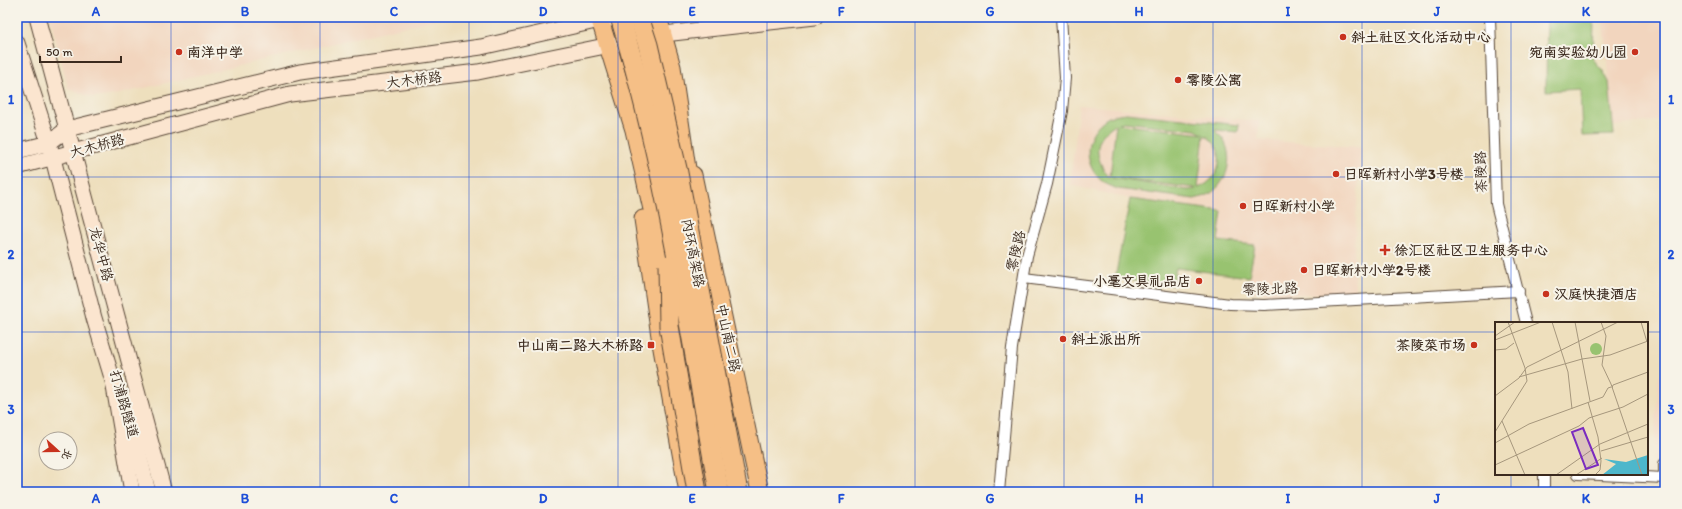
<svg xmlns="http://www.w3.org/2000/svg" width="1682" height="509" font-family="Itim,'LXGW WenKai TC',sans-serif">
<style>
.built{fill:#f2d5be}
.green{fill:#98c370;stroke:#6a7647;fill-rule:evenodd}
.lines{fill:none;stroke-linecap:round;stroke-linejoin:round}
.street-casing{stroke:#564536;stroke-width:12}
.secondary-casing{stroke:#564536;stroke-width:17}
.primary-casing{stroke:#564536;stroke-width:19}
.street{stroke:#fff;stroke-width:10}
.secondary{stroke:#fbe5cf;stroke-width:15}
.primary{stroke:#f5bf86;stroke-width:17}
.highway-bridge-casing{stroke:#564536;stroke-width:21;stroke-linecap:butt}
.highway-bridge{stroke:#f5bf86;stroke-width:19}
.grid{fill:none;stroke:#1d4ed8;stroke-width:1;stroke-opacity:0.55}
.poi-dot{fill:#c8321e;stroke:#f7f3e8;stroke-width:1.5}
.labels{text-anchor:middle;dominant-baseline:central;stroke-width:4;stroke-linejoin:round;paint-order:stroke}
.poi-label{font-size:14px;font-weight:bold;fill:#3b2a1e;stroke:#f7f3e8;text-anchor:start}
.street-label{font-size:14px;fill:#3b2a1e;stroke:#f7f3e8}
.inset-road{fill:none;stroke:#a6977d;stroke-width:1}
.view{fill:#7b2cbf;fill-opacity:0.15;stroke:#7b2cbf;stroke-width:2}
.inset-edge{fill:none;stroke:#3b2a1e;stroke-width:2}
.neatline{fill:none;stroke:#1d4ed8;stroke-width:1.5}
.grid-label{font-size:13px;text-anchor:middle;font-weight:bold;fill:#1d4ed8}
</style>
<rect width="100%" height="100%" fill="#f7f3e8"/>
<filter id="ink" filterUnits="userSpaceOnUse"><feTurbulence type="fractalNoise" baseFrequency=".025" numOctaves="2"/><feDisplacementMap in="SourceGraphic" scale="8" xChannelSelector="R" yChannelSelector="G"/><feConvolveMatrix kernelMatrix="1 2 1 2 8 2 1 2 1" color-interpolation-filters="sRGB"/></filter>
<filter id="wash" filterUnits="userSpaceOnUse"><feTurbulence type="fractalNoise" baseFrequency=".012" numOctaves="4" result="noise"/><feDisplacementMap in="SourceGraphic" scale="16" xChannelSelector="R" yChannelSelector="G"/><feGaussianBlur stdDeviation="0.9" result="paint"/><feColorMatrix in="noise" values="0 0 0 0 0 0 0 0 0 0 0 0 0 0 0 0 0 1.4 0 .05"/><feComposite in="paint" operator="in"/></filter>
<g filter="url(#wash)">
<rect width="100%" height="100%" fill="#eedfbd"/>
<g class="built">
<path d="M50,17H445L115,95L101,97H91L68,88Z"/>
<path d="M1603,21L1664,22V120L1613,126Z"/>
<path d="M1079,105L1259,121L1258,140L1361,147L1354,249L1355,293L1277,295L1249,291V277L1176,268L1173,285L1115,279L1130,199L1070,185Z"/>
<path d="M1659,375L1665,376V464L1653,463Z"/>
</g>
<g class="green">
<path d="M1547,17H1594L1593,59L1603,71L1609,82L1614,135L1582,136L1580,89L1546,91Z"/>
<path d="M1126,113L1239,125L1238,132L1214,130C1217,133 1221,136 1223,139C1235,158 1227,186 1206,196C1203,197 1198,198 1194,199L1118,189C1110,186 1102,183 1097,176C1083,160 1086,134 1103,121C1110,115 1118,114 1126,113ZM1124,122L1195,130L1203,134L1118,124ZM1116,124L1110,177H1109C1094,158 1092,137 1116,124ZM1204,135C1228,147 1222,180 1198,188ZM1112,178L1195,188L1196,189L1187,190Z"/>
<path d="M1130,199L1222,211L1218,241L1255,245L1249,277L1176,268L1173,285L1115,279Z"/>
</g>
</g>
<g filter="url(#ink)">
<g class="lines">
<defs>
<g id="street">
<path d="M1490,17L1496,204L1526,323"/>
<path d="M1024,278L1230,304L1264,305L1519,291"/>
<path d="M1578,474L1665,478"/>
<path d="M1664,478V464"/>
<path d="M999,492L1012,348L1027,256L1047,184L1062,111L1065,78L1061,17"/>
<path d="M1544,492V474"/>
</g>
<g id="secondary">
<path d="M37,17L164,492"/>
<path d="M17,43L49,143L94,318L113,381L132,492"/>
<path d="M17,151L49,143L67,129L300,72L481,47L600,20L631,17"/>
<path d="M17,167L290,94L478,72L664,34L815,17"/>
<path d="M126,399L148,492"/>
</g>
<g id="primary">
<path d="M599,17L634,130L668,280"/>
<path d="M658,17L672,67L690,189"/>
<path d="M693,175L760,492"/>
<path d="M643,219L661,343L688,492"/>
<path d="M675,311L709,492"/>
</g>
</defs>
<use href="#street" class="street-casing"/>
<use href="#secondary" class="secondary-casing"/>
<use href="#primary" class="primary-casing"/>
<use href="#street" class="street"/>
<use href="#secondary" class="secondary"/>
<use href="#primary" class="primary"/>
<defs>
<g id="highway-bridge">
<path d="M620,17C667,172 690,333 719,492"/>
<path d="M639,17L648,45L678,173L738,492"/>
<path d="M668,265L669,326L697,492"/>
</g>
</defs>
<use href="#highway-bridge" class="highway-bridge-casing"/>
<use href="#highway-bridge" class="highway-bridge"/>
</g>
</g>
<path class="grid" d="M171,17V492M320,17V492M469,17V492M618,17V492M767,17V492M915,17V492M1064,17V492M1213,17V492M1362,17V492M1511,17V323M17,177H1665M17,332H1496M1647,332H1665M1511,474V492"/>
<g class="poi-dot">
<circle cx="1343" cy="37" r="4"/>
<circle cx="179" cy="52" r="4"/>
<circle cx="1635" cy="52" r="4"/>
<circle cx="1178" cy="80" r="4"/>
<circle cx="1336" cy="174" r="4"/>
<circle cx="1243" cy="206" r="4"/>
<path d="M1383 244h4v4h4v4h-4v4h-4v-4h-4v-4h4z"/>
<circle cx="1304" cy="270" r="4"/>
<circle cx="1199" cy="281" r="4"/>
<circle cx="1546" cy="294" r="4"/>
<circle cx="1063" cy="339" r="4"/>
<rect x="647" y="341" width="8" height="8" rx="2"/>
<circle cx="1474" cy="345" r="4"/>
</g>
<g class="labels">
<g class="poi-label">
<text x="1351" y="37">斜土社区文化活动中心</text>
<text x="187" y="52">南洋中学</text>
<text x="1627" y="52" text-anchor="end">宛南实验幼儿园</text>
<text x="1186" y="80">零陵公寓</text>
<text x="1344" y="174">日晖新村小学3号楼</text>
<text x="1251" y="206">日晖新村小学</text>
<text x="1394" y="250">徐汇区社区卫生服务中心</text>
<text x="1312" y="270">日晖新村小学2号楼</text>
<text x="1191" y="281" text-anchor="end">小毫文具礼品店</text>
<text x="1554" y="294">汉庭快捷酒店</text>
<text x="1071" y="339">斜土派出所</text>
<text x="643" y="345" text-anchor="end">中山南二路大木桥路</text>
<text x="1466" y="345" text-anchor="end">茶陵菜市场</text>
</g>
<g class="street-label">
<text transform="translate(414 80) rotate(-7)">大木桥路</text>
<text transform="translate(97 146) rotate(-15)">大木桥路</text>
<text transform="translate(1481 172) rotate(-92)">茶陵路</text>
<text transform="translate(1016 251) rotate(-77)">零陵路</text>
<text transform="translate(693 253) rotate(79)">内环高架路</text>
<text transform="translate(101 254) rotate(75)">龙华中路</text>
<text transform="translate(1270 289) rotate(-2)">零陵北路</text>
<text transform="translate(728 338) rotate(78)">中山南二路</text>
<text transform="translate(124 404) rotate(74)">打浦路隧道</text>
</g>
</g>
<g transform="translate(1495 322)">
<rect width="153" height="153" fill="#eedfbd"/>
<path d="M95 27a6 6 0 1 1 12 0a6 6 0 1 1-12 0Z" fill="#98c370"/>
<path d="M153,133V152L107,153L121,142L109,137L131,140Z" fill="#4db7cb"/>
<path class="inset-road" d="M57,0L73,50L77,87M80,0L95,79M106,0L111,14L107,43L116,62L147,153M146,0L152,20M0,14L20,0M0,18L46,0M0,28L11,27L19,21M24,55L87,37L115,33L153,19M117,66L118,63L153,50M0,74L24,56L32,45L123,0M93,80L103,115L106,139L105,148L100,153M7,99L30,153M0,110L32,59L30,46L13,0M0,121L34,102L108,75L113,66L116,65M106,129L153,115M0,143L84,104L94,96L128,85L153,72M61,153L105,122L153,102M81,153L107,136"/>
<path class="view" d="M88,106L103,143L91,147L77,110Z"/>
<rect width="153" height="153" class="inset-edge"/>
</g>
<rect width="1682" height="509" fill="none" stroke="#f7f3e8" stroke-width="44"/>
<g transform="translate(58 451) rotate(111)"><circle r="19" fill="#f7f3e8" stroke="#aca397"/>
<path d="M0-3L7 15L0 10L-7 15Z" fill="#c8321e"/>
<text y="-6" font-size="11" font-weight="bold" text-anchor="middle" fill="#3b2a1e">北</text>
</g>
<path d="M40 56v6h81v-6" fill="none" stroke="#3b2a1e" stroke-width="2"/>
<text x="46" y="56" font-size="12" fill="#3b2a1e" stroke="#f7f3e8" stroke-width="3" paint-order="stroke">50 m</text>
<rect x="22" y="22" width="1638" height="465" class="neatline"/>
<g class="grid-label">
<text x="96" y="16">A</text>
<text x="245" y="16">B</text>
<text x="394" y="16">C</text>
<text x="543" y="16">D</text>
<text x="692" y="16">E</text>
<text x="841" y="16">F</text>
<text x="990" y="16">G</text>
<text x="1139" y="16">H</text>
<text x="1288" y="16">I</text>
<text x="1437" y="16">J</text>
<text x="1586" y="16">K</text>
<text x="11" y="104">1</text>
<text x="1671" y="104">1</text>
<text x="11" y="259">2</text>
<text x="1671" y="259">2</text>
<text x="11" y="414">3</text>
<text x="1671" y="414">3</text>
<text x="96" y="503">A</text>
<text x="245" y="503">B</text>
<text x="394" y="503">C</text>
<text x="543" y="503">D</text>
<text x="692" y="503">E</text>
<text x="841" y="503">F</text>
<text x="990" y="503">G</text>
<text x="1139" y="503">H</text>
<text x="1288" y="503">I</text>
<text x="1437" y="503">J</text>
<text x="1586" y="503">K</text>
</g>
</svg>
